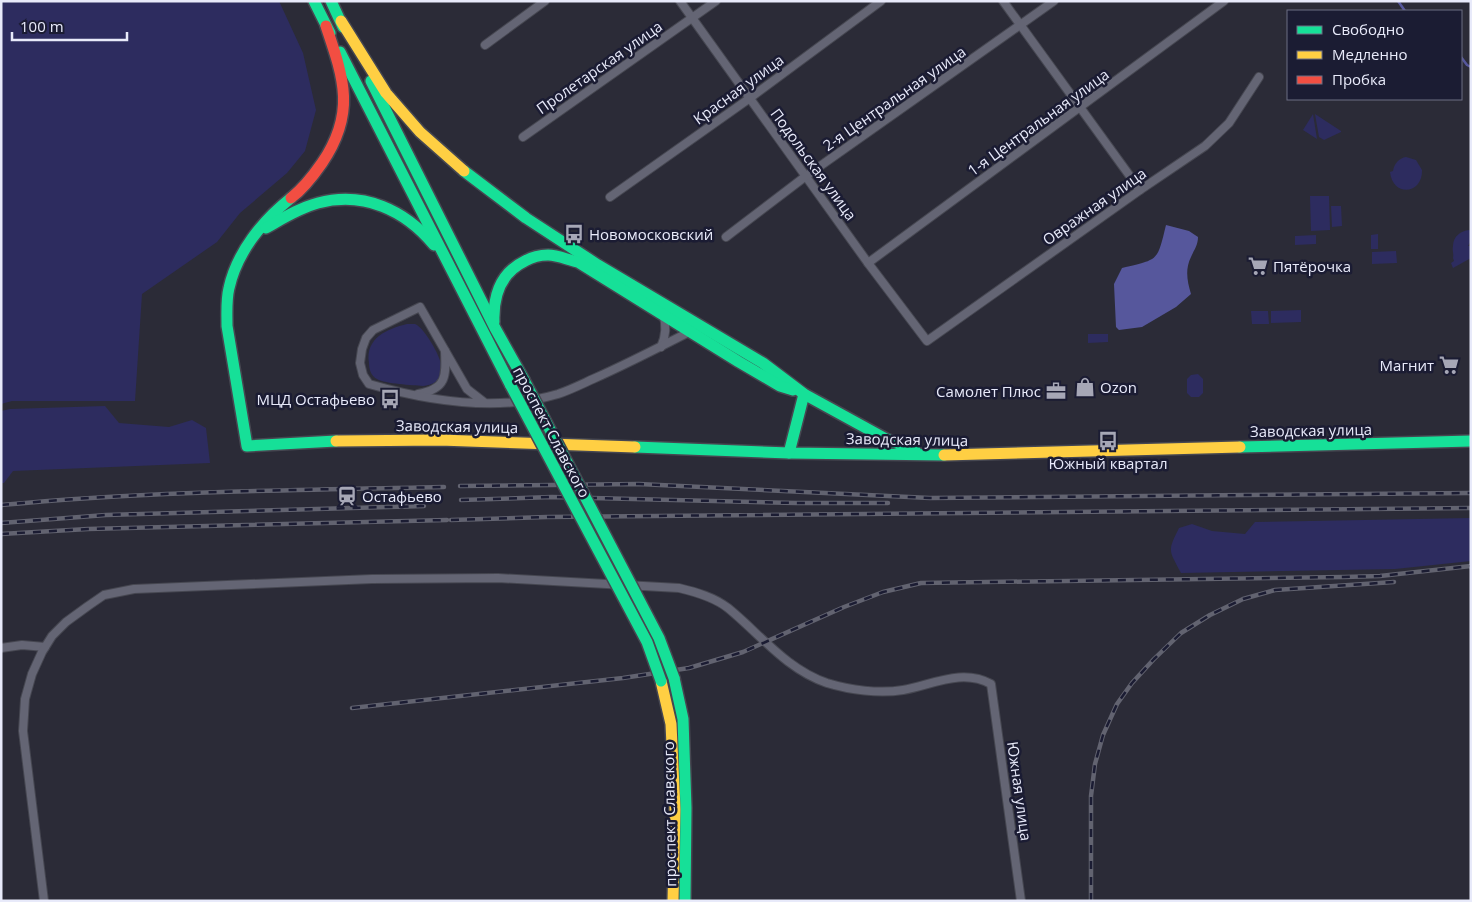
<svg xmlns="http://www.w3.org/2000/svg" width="1472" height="902" font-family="'Open Sans',sans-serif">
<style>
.green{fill:#2d2c5f}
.water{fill:#56579c}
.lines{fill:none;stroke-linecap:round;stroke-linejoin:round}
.stream{stroke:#56579c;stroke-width:2.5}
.street-casing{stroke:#464751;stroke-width:10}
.fast-casing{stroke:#464751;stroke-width:14}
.slow-casing{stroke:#464751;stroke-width:14}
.jam-casing{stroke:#464751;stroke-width:14}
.street{stroke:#646574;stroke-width:8}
.fast{stroke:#16e098;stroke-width:11}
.slow{stroke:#ffcf43;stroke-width:11}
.jam{stroke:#f24e42;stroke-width:11}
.rail-casing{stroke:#626370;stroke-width:4.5}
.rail{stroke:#1b1c33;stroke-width:2.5;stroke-dasharray:8;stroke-linecap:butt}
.fast-bridge-casing{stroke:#464751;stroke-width:14;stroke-linecap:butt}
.fast-bridge{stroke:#16e098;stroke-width:11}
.labels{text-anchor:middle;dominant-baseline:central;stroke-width:5;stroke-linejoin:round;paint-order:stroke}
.street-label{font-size:15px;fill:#e8eafa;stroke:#1b1c33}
.poi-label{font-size:15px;fill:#e8eafa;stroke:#1b1c33;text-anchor:start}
</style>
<rect width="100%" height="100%" fill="#2b2b37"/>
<g class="green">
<path d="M1,1H279L303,53L316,110L305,151L287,173L240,213L217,242L142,294L135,401H12L1,404Z"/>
<path d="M1313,114L1317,139L1303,130Z"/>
<path d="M1315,114L1341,131V132L1324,140L1319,137Z"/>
<path d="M1406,157L1416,160L1422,170C1423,194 1393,198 1390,172L1393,171C1394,164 1399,158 1406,157Z"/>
<path d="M1310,196H1329L1330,230L1311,231Z"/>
<path d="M1331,206H1341L1342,226L1332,227Z"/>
<path d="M1469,230L1471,231V241L1468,246H1471V258L1453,268L1451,263L1454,261L1453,258C1454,253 1452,251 1453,246C1453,236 1461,231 1469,230Z"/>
<path d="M1378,234V249H1371V235Z"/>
<path d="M1316,235V244L1295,245V236Z"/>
<path d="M1396,251L1397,263L1372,264V252Z"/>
<path d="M1301,310V322L1271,323V311Z"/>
<path d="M1251,311H1268L1269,324H1252Z"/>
<path d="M407,324C408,324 415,324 415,324C425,328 443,360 442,370C442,381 432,385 423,386C412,385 386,384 377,379C371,376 369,369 369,363C365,338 387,329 407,324Z"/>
<path d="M1088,334H1108V342L1088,343Z"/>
<path d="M1198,374L1203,379V393L1199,397H1191L1187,393V379L1191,375Z"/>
<path d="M105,406L119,423L169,427L192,420L206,428L210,463L13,471L4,483H1V411L10,409Z"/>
<path d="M1471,518V561L1395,569L1181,573C1169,550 1167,552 1179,528L1192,524L1212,531L1245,534L1255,522Z"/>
</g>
<path class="water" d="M1166,225L1189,231L1198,237C1198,245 1194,250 1191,257C1185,269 1187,281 1191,294L1176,307L1142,327L1119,330L1116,327L1114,284L1122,268C1159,259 1157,262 1166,225Z"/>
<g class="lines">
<g class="stream">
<path d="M1398,1L1405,11"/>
<path d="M1461,57L1467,65L1471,67"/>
</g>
<defs>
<g id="street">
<path d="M680,1L868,263L927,341L1140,190L1205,146L1229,123L1259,77"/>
<path d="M1003,1L1140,190"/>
<path d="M485,45L545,1"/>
<path d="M523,137L716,1"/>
<path d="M610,197L750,98L881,1"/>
<path d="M726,237L806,176L1054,1"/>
<path d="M868,263L1224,1"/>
<path d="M661,347C666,336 667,326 663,314"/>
<path d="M418,394C447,389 446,376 445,351"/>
<path d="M485,403L467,389L420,307L373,330L366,338L362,349L360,363L363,375L369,384C428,401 498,412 558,394C570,390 582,384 593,379C627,364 660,347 693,330"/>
<path d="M1,648L22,645L45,647"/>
<path d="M44,901L23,731L25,699L32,674L42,652L52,636L66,622L88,606L104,595L134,589L372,579L498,578L679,588C696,592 714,597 728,608C760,634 786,669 827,683C850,690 879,694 903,690C932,685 962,668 991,684L1021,901"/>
</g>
<g id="fast">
<path d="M314,1L330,33"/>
<path d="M331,1L343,27"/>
<path d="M340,52L511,386"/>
<path d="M371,81L495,328L524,380"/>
<path d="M464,171L526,218L598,265L763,363L804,394L886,439L915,450"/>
<path d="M291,198C263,220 237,252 229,288C226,300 227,313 227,326L247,446L336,441"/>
<path d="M266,228C282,219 299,208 318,203C364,191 405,210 434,245"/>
<path d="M494,322C493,296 500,273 525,261C532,257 540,255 548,255C558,255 568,260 578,262L739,362L780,386L793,390"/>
<path d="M635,447L789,453L944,455"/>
<path d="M1240,447L1471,441"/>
<path d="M789,453L804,394"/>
<path d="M674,678L683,719L686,808L685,901"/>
</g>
<g id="slow">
<path d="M341,21L386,93L420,132L464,171"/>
<path d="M336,441L440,440L635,447"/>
<path d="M944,455L1240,447"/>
<path d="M661,681L671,724L675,809L673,901"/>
</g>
<path id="jam" d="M291,198C304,188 313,176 322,163C356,113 344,79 326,26"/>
</defs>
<use href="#street" class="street-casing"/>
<use href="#fast" class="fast-casing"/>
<use href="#slow" class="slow-casing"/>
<use href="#jam" class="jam-casing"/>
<use href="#street" class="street"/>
<use href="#fast" class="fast"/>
<use href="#slow" class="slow"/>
<use href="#jam" class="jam"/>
<defs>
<g id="rail">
<path d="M460,486L639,484L930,498L1471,493"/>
<path d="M461,500L552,497L796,503H888"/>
<path d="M1,505C148,491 296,490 444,487"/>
<path d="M451,520L547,517L1471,508"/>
<path d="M1,523L106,515L424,506"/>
<path d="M1,534L88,529L447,520"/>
<path d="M352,708L623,678L689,668L743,652L844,607L883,592L921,583L1344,577L1380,576L1471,566"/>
<path d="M1091,901V796L1095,764L1103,735L1117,704L1132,683L1154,659L1181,633L1210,615L1243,599L1275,590L1394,582"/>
</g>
</defs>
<use href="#rail" class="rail-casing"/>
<use href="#rail" class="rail"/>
<defs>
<g id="fast-bridge">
<path d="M524,380L659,638L674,678"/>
<path d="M511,386L647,642L661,681"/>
</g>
</defs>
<use href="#fast-bridge" class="fast-bridge-casing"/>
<use href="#fast-bridge" class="fast-bridge"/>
</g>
<defs>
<symbol id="bus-bare" viewBox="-9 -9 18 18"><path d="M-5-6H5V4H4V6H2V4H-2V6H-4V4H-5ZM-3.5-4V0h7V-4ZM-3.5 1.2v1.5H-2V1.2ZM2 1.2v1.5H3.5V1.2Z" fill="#a6a7b6" stroke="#1b1c33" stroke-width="2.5" paint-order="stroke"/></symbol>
<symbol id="supermarket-bare" viewBox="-9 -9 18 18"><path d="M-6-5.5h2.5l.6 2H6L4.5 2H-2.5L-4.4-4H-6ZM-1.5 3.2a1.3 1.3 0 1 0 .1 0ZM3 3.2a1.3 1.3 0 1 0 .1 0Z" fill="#a6a7b6" stroke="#1b1c33" stroke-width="2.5" paint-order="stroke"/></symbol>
<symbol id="shop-bare" viewBox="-9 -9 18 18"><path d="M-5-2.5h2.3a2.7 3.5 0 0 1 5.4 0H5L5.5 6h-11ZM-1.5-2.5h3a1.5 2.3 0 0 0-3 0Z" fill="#a6a7b6" stroke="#1b1c33" stroke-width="2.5" paint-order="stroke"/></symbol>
<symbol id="office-bare" viewBox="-9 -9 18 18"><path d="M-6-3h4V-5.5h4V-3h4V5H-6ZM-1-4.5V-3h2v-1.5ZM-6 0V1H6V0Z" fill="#a6a7b6" stroke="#1b1c33" stroke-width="2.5" paint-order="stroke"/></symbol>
<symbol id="station-bare" viewBox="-9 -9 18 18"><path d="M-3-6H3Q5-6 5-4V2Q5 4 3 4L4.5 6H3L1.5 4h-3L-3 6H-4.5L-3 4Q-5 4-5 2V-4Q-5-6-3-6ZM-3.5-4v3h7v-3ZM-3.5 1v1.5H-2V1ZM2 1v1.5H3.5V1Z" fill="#a6a7b6" stroke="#1b1c33" stroke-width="2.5" paint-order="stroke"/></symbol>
</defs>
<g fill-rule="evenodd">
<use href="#bus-bare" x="560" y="220" width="28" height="28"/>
<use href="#supermarket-bare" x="1244" y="252" width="28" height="28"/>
<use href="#supermarket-bare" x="1435" y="351" width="28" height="28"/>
<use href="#shop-bare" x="1071" y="373" width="28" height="28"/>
<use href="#office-bare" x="1042" y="377" width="28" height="28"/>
<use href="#bus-bare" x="376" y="385" width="28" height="28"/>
<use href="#bus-bare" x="1094" y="427" width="28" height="28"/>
<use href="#station-bare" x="333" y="482" width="28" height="28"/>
</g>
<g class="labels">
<g class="street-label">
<text transform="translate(599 67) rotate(-35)">Пролетарская улица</text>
<text transform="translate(738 89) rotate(-36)">Красная улица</text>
<text transform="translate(894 98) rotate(-35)">2-я Центральная улица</text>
<text transform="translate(1038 122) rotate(-36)">1-я Центральная улица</text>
<text transform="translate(814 164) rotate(54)">Подольская улица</text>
<text transform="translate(1094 206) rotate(-35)">Овражная улица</text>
<text transform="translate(457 426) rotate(1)">Заводская улица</text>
<text transform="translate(1311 430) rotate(-1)">Заводская улица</text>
<text transform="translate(552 432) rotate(62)">проспект Славского</text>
<text transform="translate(907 439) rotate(1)">Заводская улица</text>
<text transform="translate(1020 791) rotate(82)">Южная улица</text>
<text transform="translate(669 814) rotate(-91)">проспект Славского</text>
</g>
<g class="poi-label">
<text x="589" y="234">Новомосковский</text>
<text x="1273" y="266">Пятёрочка</text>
<text x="1434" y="365" text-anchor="end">Магнит</text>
<text x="1100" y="387">Ozon</text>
<text x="1041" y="391" text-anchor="end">Самолет Плюс</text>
<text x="375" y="399" text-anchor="end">МЦД Остафьево</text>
<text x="1108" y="463" text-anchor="middle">Южный квартал</text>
<text x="362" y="496">Остафьево</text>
</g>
</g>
<rect width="1472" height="902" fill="none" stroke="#e8eafa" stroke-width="5"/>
<rect x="1287" y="10" width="175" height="90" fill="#1b1c33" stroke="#6d6e83"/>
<rect x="1297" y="26" width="25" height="8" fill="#16e098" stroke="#6d6e83"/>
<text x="1332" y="35" font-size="15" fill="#e8eafa">Свободно</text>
<rect x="1297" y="51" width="25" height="8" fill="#ffcf43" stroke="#6d6e83"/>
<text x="1332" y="60" font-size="15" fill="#e8eafa">Медленно</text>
<rect x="1297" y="76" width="25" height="8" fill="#f24e42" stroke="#6d6e83"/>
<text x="1332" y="85" font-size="15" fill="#e8eafa">Пробка</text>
<path d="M12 32v8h115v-8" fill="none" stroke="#e8eafa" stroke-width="2.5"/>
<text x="20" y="32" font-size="15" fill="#e8eafa" stroke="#1b1c33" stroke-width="4" paint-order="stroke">100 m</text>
</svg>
